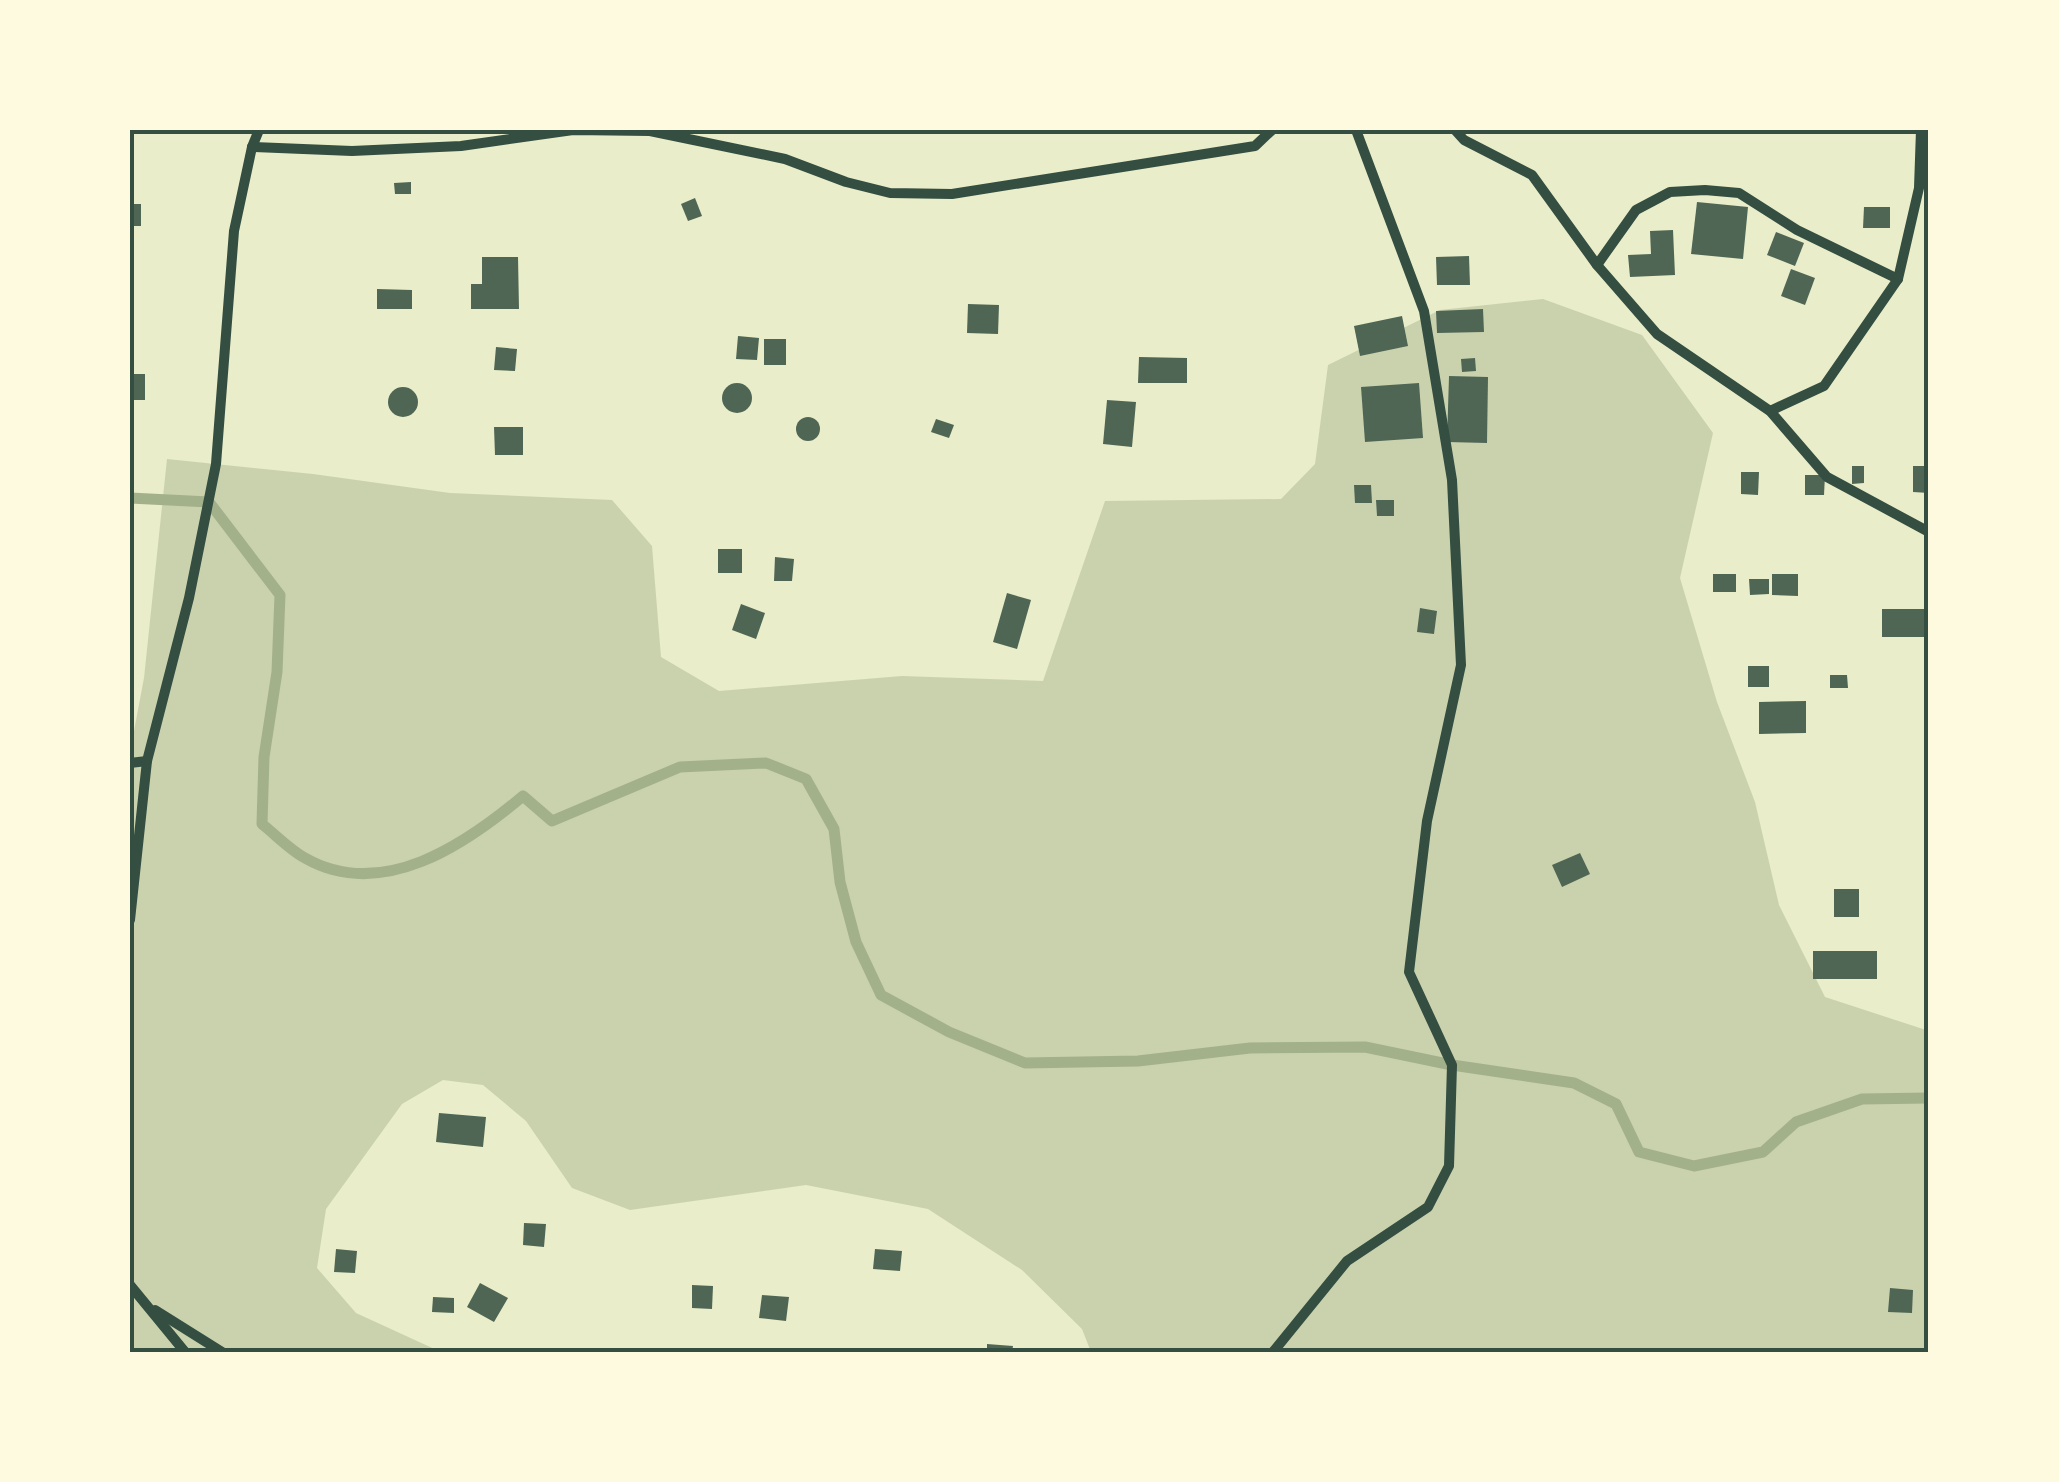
<svg xmlns="http://www.w3.org/2000/svg" width="2059" height="1482" font-family="Signika,sans-serif">
<style>
.green{fill:#cad2ad}
.lines{fill:none;stroke-linecap:round;stroke-linejoin:round}
.stream{stroke:#a3b18a;stroke-width:11}
.building{fill:#4f6655}
.minor{stroke:#344e41;stroke-width:10}
.neatline{fill:none;stroke:#344e41;stroke-width:4}
</style>
<rect width="100%" height="100%" fill="#e9edc9"/>
<path class="green" d="M1543,299L1642,335L1713,433L1680,578L1717,702L1755,802L1779,905L1825,997L1929,1031V1352H1091L1082,1329L1022,1270L928,1209L806,1185L630,1210L572,1188L526,1121L483,1085L443,1080L402,1104L326,1209L317,1268L356,1313L441,1352H130V752L144,678L167,459L313,474L450,493L612,500L652,546L661,657L719,691L902,676L1043,681L1105,501L1281,499L1315,464L1328,365L1440,310Z"/>
<g class="lines">
<path class="stream" d="M130,498L209,502L280,595L277,672L264,757L262,824C276,835 290,850 305,858C382,902 466,844 523,796L552,821L680,767L766,763L806,779L834,829L840,882L856,942L881,995L949,1032L1025,1063L1138,1061L1250,1048L1365,1047L1452,1065L1574,1083L1616,1104L1639,1152L1694,1166L1763,1152L1796,1122L1862,1099L1929,1098"/>
</g>
<g class="building">
<path d="M411,182V194H395L394,183Z"/>
<path d="M695,198L702,216L688,221L681,204Z"/>
<path d="M1697,202L1748,207L1743,259L1691,254Z"/>
<rect x="130" y="204" width="11" height="22"/>
<path d="M1864,207H1890V228H1863Z"/>
<path d="M1673,230L1675,275L1630,277L1628,255L1651,254L1650,231Z"/>
<path d="M1776,232L1804,243L1795,266L1767,255Z"/>
<path d="M1469,256L1470,285H1437L1436,257Z"/>
<path d="M482,257H518L519,309H471V284H482Z"/>
<path d="M1791,269L1815,278L1805,305L1781,296Z"/>
<path d="M377,289L412,290V309H377Z"/>
<path d="M968,304L999,305L998,334L967,333Z"/>
<path d="M1483,309L1484,332L1437,333L1436,311Z"/>
<path d="M1402,316L1408,346L1360,356L1354,326Z"/>
<path d="M738,336L759,338L757,360L736,359Z"/>
<rect x="764" y="339" width="22" height="26"/>
<path d="M496,347L517,349L515,371L494,370Z"/>
<path d="M1139,357L1187,358V383H1138Z"/>
<path d="M1475,358L1476,371L1462,372L1461,359Z"/>
<rect x="130" y="374" width="15" height="26"/>
<path d="M1449,376L1488,377L1487,443L1447,442Z"/>
<circle cx="737" cy="398" r="15"/>
<path d="M1419,383L1423,438L1365,442L1361,387Z"/>
<circle cx="403" cy="402" r="15"/>
<path d="M1107,400L1136,402L1132,447L1103,444Z"/>
<circle cx="808" cy="429" r="12"/>
<path d="M936,419L954,425L949,438L931,432Z"/>
<path d="M494,427H523V455H495Z"/>
<path d="M1852,466H1864V483L1852,484Z"/>
<path d="M1913,466H1929V493L1913,492Z"/>
<path d="M1741,472H1759L1758,495L1741,494Z"/>
<path d="M1805,475H1825L1824,495H1805Z"/>
<path d="M1354,485H1371L1372,503H1355Z"/>
<path d="M1376,500H1394V516H1377Z"/>
<rect x="718" y="549" width="24" height="24"/>
<path d="M775,557L794,559L792,581H774Z"/>
<rect x="1713" y="574" width="23" height="18"/>
<path d="M1772,574H1798V596L1772,595Z"/>
<path d="M1749,579H1769V594L1750,595Z"/>
<path d="M1007,593L1031,600L1017,649L993,642Z"/>
<path d="M741,604L765,613L756,639L732,630Z"/>
<path d="M1420,608L1437,611L1434,634L1417,632Z"/>
<rect x="1882" y="609" width="47" height="28"/>
<rect x="1748" y="666" width="21" height="21"/>
<path d="M1830,675H1847L1848,688H1830Z"/>
<path d="M1806,701V733L1759,734V702Z"/>
<path d="M1580,853L1590,874L1562,887L1552,865Z"/>
<rect x="1834" y="889" width="25" height="28"/>
<rect x="1813" y="951" width="64" height="28"/>
<path d="M439,1113L486,1117L483,1147L436,1142Z"/>
<path d="M524,1223L546,1224L544,1247L523,1245Z"/>
<path d="M336,1249L357,1251L355,1273L334,1272Z"/>
<path d="M875,1249L902,1251L900,1271L873,1269Z"/>
<path d="M480,1283L508,1298L494,1322L467,1307Z"/>
<path d="M692,1285L713,1286L712,1309L692,1308Z"/>
<path d="M1890,1288L1913,1290L1912,1313L1888,1312Z"/>
<path d="M762,1295L789,1297L786,1321L759,1318Z"/>
<path d="M433,1297L454,1298V1313L432,1312Z"/>
<path d="M987,1344L1013,1346L1012,1352H987Z"/>
</g>
<g class="lines">
<g class="minor">
<path d="M1455,130L1464,140L1532,175L1597,265L1657,334L1770,411L1827,477L1929,532"/>
<path d="M252,147L352,151L461,146L573,130L650,131L785,159L846,182L890,193L952,194L1255,146L1272,130"/>
<path d="M1597,265L1636,210L1670,192L1705,190L1739,193L1797,230L1898,279"/>
<path d="M1770,411L1824,386L1898,279L1919,188L1921,130"/>
<path d="M130,763L147,761"/>
<path d="M130,920L147,761L189,598L216,464L234,231L252,147L259,130"/>
<path d="M130,1285L185,1352"/>
<path d="M155,1310L222,1352"/>
<path d="M1273,1352L1347,1261L1428,1207L1449,1166L1452,1065L1409,972L1427,821L1461,665L1452,480L1424,311L1356,130"/>
</g>
</g>
<rect width="2059" height="1482" fill="none" stroke="#fefae0" stroke-width="265"/>
<rect x="132" y="132" width="1794" height="1218" class="neatline"/>
</svg>
